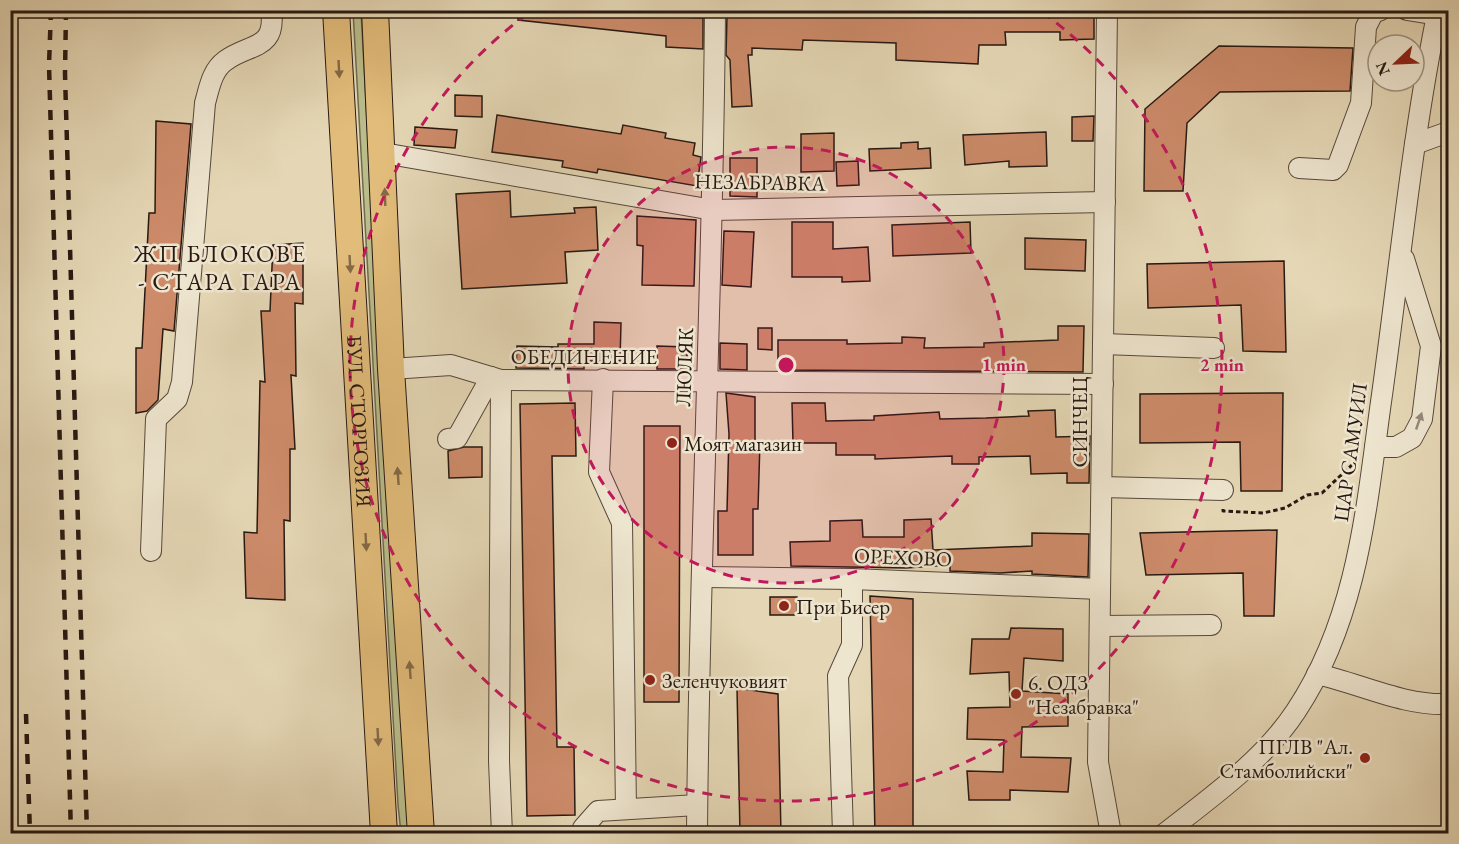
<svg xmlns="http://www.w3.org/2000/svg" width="1459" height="844" font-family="'EB Garamond',serif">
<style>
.green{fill:#babd8a;stroke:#706b4e;stroke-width:1.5}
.building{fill:#cd8b6a;stroke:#271912;stroke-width:1.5}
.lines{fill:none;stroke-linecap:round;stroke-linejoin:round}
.minor-casing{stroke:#56483b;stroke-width:22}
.major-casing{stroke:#271912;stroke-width:28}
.path{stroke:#271912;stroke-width:3;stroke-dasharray:4.5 3;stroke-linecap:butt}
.minor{stroke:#eee5cf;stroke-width:20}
.major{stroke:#e2bc7a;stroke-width:26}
.rail{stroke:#271912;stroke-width:4.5;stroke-dasharray:10 10;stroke-linecap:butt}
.oneway{fill:#846a46}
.oneway2{fill:#94897a}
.ring{fill:none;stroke:#c2185b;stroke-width:3;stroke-dasharray:10 8}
.poi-dot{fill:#8f2418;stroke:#eee5cf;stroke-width:2}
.labels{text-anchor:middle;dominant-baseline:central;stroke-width:5;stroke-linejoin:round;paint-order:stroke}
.street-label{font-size:21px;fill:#271912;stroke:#eee5cf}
.poi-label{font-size:21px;fill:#271912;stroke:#eee5cf;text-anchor:start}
.quarter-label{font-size:24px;letter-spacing:1.5px;fill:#271912;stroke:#eee5cf}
.centre{fill:#c2185b;stroke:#eee5cf;stroke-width:3}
.ring-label{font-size:18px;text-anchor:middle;font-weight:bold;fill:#c2185b;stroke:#eee5cf;stroke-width:5;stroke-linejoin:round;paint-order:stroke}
</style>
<rect width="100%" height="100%" fill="#e5d7b5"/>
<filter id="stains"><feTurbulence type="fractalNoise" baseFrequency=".00333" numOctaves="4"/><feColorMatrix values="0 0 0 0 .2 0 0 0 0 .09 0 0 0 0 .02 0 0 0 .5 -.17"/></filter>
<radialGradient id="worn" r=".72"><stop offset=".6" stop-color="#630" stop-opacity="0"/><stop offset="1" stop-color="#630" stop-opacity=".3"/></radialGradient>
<path class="green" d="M353,11H361L394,615L410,833H401L398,805Z"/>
<g class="building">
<path d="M518,10H658L657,16L703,18V49L666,47V36L518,20Z"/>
<path d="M777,10H980V14H1020V10H1094V39L1060,40V32H1005L1006,45H979L978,64L896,60V43L803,40L802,50L752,48V55H748L752,106L732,107L730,60L726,55L727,16H777Z"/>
<path d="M1219,46L1353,48L1350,91L1220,92L1187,123L1183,191H1144L1145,109Z"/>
<path d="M455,95L482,96V117L455,116Z"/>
<path d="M497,115L621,134L623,125L666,133L665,138L695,143L693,155L701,157L697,186L598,169L597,173L562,167L563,161L492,152Z"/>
<path d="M1094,116L1093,141H1072V117Z"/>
<path d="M156,121L191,124L174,331L163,329L158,400L147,411L136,413V348H142L149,213H155Z"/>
<path d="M415,127L457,130L455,148L414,145Z"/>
<path d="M1046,132L1047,166L1009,167V161L965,165L963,135Z"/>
<path d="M834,133V171L801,172V134Z"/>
<path d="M918,142V149L930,148L931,168L870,171L869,149L901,148V143Z"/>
<path d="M730,158H757V197L730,196Z"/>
<path d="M858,161L859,185L837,186L836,162Z"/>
<path d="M510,191L511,217L575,213L574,208L596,207L598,250L565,252L567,283L462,289L456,194Z"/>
<path d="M637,216L696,220L694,286L642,285L643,246L637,245Z"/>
<path d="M792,222H833V249L868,247L870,281L842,282V277H792Z"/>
<path d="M970,222L971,253L893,256L892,225Z"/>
<path d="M724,231L754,232L751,287L722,285Z"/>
<path d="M1025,238L1086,240L1085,271L1025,269Z"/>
<path d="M303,243V304L295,303L296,376L291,375L295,449H290V521L284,520L285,600L246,598L244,532L257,533L260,381L265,382L261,311H270L273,245Z"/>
<path d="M1284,261L1286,352L1243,351L1241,305L1148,308L1147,264Z"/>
<path d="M594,322L621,323L620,361H584V369L516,368L517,346L558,347V344H594Z"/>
<path d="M1058,326H1084L1083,372L778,370V340H847V344L902,343V337L925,338L924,348L984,347V343L1058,340Z"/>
<path d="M758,328H772V350L758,349Z"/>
<path d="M720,343L747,344V370L720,369Z"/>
<path d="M657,346L687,347V369H657Z"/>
<path d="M726,393L755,397V441H760L758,509H753V555H718V511H727L729,434Z"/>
<path d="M1283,393L1282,491H1241L1240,442L1140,443V394Z"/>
<path d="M575,403L576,456H552L557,747H574L575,815L527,816L520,404Z"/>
<path d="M792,403H825L826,421L874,420V416L939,412L940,419L986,418L1029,416L1028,411L1055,410L1056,437L1090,436L1089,483H1067V473L1031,474L1030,456L979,457V464H952V456L875,459V455H836V443H793Z"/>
<path d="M644,426H680L679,702H644Z"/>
<path d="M464,447H482V477L449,478L448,451Z"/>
<path d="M931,519L933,550L1032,546V533L1089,534L1088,577L1032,574V571L1000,573L950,571V565L906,568L791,566L790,542L830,541V521L862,520L863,537H904V520Z"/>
<path d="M1277,530L1274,616H1244L1243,573L1146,575L1140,533Z"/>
<path d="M870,596L913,599V834H875Z"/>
<rect x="770" y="597" width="27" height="18"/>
<path d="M1011,628L1063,629V661L1024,658L1022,691L1068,694V726L1022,727L1021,757L1071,758L1068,792L1010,790V800H969L967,771L1003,772L1004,740L967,739L968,708L1010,707L1009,672L970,674L972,639H1009Z"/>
<path d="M737,688L778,694L781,834H740Z"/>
</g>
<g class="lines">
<defs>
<g id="minor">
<path d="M1107,10L1098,762L1111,834"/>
<path d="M1407,10L1438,15"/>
<path d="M1415,144L1448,132"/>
<path d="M383,153L713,210L1105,202"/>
<path d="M1299,168L1333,170L1338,165L1361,103L1366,27L1373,13L1381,10"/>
<path d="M1103,344L1214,348"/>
<path d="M391,369L451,365L501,380L1103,384"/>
<path d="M603,379L599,472L622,523L626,809"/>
<path d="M501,380L499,761L502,834"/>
<path d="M448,439L457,438L491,377"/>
<path d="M1375,447H1396L1412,438L1422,419L1431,346L1404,259"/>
<path d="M1102,487L1223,490"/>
<path d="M151,551L156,419L177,399L182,382L205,103C209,89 212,70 225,61C248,43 277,51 271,10"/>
<path d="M703,577L852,579L1100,589"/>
<path d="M1100,626L1211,625"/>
<path d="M1317,674C1361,684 1404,706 1448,704"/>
<path d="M583,834V828L598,811L697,805"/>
<path d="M697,834C699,559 713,285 715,10"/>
<path d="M843,834L838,676L852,645V579"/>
<path d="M1164,834C1210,798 1264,760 1296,711C1356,621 1366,513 1380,409C1399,276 1411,142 1438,10"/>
</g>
<g id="major">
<path id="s1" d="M336,10L384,834"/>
<path d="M375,10L391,369L421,834"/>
</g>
</defs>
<use href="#minor" class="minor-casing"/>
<use href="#major" class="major-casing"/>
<path class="path" d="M1223,509V511L1263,513L1285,508L1307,495L1322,493L1354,463"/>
<use href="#minor" class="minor"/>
<use href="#major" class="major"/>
<g class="rail">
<path d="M51,10L49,65L71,834"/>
<path d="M66,10L65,74L87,834"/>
<path d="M26,714L30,834"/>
</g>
</g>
<defs><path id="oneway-solid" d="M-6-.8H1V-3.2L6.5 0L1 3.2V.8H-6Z" transform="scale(1.5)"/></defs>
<g class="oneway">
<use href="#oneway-solid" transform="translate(339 69) rotate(87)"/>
<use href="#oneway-solid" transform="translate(385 197) rotate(-92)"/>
<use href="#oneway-solid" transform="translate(350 264) rotate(87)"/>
<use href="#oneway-solid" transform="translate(398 476) rotate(-94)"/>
<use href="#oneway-solid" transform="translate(366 542) rotate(87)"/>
<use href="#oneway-solid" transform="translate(410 670) rotate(-94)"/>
<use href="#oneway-solid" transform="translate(378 737) rotate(87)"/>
</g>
<use class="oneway2" href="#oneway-solid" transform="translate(1419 421) rotate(-71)"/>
<circle cx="786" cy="365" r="218" fill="#c2185b" fill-opacity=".12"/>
<g class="ring">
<circle cx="786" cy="365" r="218"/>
<path d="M1042 12A436 436 0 1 1 530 12"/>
</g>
<g class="poi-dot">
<circle cx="672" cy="443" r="6"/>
<circle cx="784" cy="606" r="6"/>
<circle cx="650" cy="680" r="6"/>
<circle cx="1016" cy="694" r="6"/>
<circle cx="1365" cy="758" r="6"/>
</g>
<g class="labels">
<g class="street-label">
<text transform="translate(760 182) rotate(1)">НЕЗАБРАВКА</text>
<text x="584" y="356">ОБЕДИНЕНИЕ</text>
<text transform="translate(684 367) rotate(-88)">ЛЮЛЯК</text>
<text stroke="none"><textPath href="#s1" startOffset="412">БУЛ. СТОРГОЗИЯ</textPath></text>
<text transform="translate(1079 422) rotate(-90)">СИНЧЕЦ</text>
<text transform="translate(1350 452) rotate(-82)">ЦАР САМУИЛ</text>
<text transform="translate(903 557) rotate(2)">ОРЕХОВО</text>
</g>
<g class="poi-label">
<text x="684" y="443">Моят магазин</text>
<text x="796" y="606">При Бисер</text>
<text x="662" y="680">Зеленчуковият</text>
<text x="1028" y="682">6. ОДЗ<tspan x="1028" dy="24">"Незабравка"</tspan></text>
<text x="1353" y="746" text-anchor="end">ПГЛВ "Ал.<tspan x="1353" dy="24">Стамболийски"</tspan></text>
</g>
<g class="quarter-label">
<text x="220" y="253">ЖП БЛОКОВЕ<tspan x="220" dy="28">- СТАРА ГАРА</tspan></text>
</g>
</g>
<circle cx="786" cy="365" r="9" class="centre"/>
<g class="ring-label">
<text x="1004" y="371">1 min</text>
<text x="1222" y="371">2 min</text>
</g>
<rect width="1459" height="844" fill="none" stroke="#e5d7b5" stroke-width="36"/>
<rect x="12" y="12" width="1435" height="820" fill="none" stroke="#271912" stroke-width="3"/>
<rect x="18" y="18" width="1423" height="808" fill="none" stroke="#271912" stroke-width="1.5"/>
<g transform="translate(1396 63) rotate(247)"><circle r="28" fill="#eee5cf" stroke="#9e9383" stroke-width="1.5"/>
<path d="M0-4.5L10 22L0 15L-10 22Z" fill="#8f2418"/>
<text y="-9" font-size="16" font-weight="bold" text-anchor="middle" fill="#271912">N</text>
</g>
<rect width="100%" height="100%" filter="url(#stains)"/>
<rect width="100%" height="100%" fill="url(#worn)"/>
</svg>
